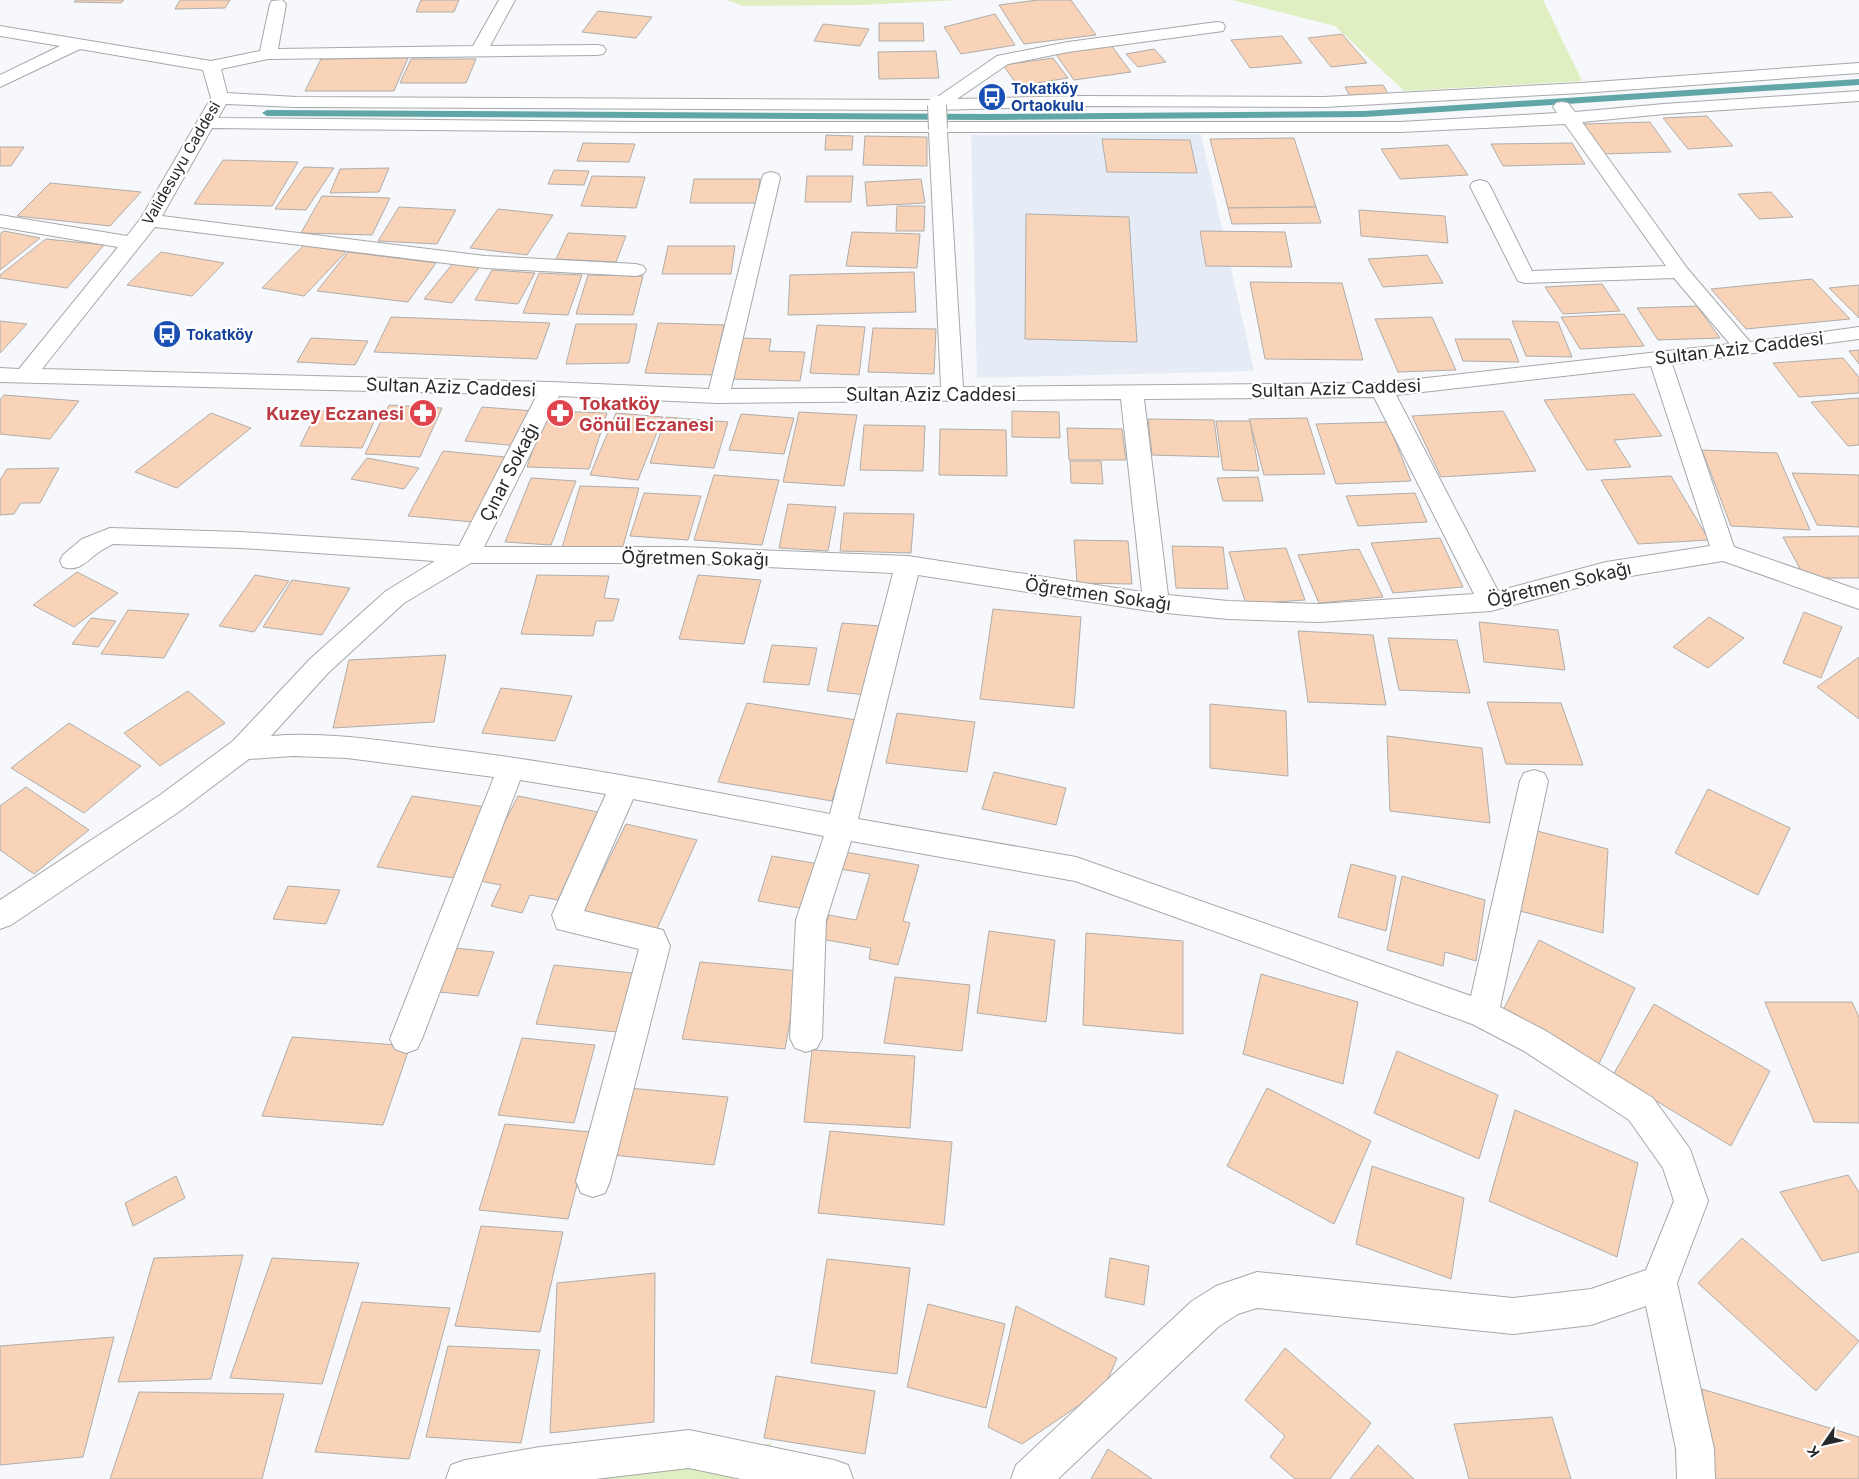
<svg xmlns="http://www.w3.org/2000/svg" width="1859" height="1479" font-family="Inter,sans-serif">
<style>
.built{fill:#e5ecf5}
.green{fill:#e0efc1}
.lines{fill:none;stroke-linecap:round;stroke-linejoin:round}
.stream{fill:#60a6a7;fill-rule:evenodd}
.building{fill:#f9d3b8;stroke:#afadab}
.minor-casing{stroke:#a6a8aa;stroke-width:2}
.minor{fill:#fff;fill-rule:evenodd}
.minor-bridge-casing{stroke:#a6a8aa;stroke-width:20;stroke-linecap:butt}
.minor-bridge{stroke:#fff;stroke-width:18}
.labels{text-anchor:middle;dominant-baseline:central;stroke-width:4.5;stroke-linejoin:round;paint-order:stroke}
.far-transit-label{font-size:15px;font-weight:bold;fill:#164399;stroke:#fff;text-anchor:start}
.far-street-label{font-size:15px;fill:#272829;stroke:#fff}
.street-label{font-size:18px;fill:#272829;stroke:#fff}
.health-label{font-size:18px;font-weight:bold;fill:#be3a42;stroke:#fff;text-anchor:start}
</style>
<rect width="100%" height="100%" fill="#f6f8fb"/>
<path class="built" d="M1201,134L1254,371L977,378L971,135Z"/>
<g class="green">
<path d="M727,0H959L862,5L743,6Z"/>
<path d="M1232,0H1543L1582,81L1404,91L1335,26Z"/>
<path d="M772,1443L758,1479H574Z"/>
</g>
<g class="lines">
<path class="stream" d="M1859,79V85L1364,117L988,120L267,116L262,113L267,110L988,114L1364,111Z"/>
</g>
<g class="building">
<path d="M76,0H124L121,3L74,2Z"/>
<path d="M180,0H230L225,8L175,9Z"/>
<path d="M421,0H459L454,12H416Z"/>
<path d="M1038,0H1071L1096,35L1024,44L999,5Z"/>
<path d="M598,11L652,17L636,38L582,32Z"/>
<path d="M995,14L1015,45L961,54L944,27Z"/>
<path d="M879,23H923L924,41H879Z"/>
<path d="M823,24L869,29L860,46L814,41Z"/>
<path d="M1342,34L1367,63L1331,67L1308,38Z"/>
<path d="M1282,36L1302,63L1250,68L1231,40Z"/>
<path d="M1111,45L1131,72L1074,80L1055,53Z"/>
<path d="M1154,49L1166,62L1138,67L1126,54Z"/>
<path d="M936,51L939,78L879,79L878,52Z"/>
<path d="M408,58L394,91H305L321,59Z"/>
<path d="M1053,58L1068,78L1018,86L1003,65Z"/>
<path d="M411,59H476L466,83H400Z"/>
<path d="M1383,85L1389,95L1350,96L1345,87Z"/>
<path d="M1707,116L1733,146L1688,149L1663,118Z"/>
<path d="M1650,122L1671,152L1602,154L1582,124Z"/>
<path d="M826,135L853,136L852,150H825Z"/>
<path d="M865,136L927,137V166L863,165Z"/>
<path d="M1294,138L1316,207L1228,208L1210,139Z"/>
<path d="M1102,139L1190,140L1197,173L1107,172Z"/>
<path d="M583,143L635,144L629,162L577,161Z"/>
<path d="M1572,143L1585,164L1503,166L1491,144Z"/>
<path d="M1448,145L1468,175L1400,179L1381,149Z"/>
<path d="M0,147H24L11,166H0Z"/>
<path d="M223,160L298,162L272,206L194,204Z"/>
<path d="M304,167L334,168L306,210L275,209Z"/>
<path d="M389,168L379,192L330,193L340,169Z"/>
<path d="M554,170L589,171L584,185L548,184Z"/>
<path d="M592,176L645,177L636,208L581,206Z"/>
<path d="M807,176H853L851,202H805Z"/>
<path d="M694,179H760L757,203H690Z"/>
<path d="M921,179L925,203L867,206L865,182Z"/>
<path d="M50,183L141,192L110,226L17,216Z"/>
<path d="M1771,192L1793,217L1759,219L1738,194Z"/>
<path d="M322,196L390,198L372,235L301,233Z"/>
<path d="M897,206H925L924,231H896Z"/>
<path d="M399,207L456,210L437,244L378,241Z"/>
<path d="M1316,207L1321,223L1232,224L1228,208Z"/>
<path d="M498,209L553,215L527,255L470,248Z"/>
<path d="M1359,210L1445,216L1448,243L1361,236Z"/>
<path d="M1026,214L1129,217L1137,342L1025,339Z"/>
<path d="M4,231L40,238L0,270V234Z"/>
<path d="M1200,231L1285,232L1292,267L1206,266Z"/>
<path d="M852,232L920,234L917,268L846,266Z"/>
<path d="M568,233L626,236L616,262L556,259Z"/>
<path d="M46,239L104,245L67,288L0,278V275Z"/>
<path d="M304,245L346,252L304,296L262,288Z"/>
<path d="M668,246H735L731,274H662Z"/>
<path d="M161,252L224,263L192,296L127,285Z"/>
<path d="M348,252L436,263L408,302L317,291Z"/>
<path d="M1427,255L1443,283L1383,287L1368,259Z"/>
<path d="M454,262L481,265L452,303L424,299Z"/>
<path d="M492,270L535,273L518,304L475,300Z"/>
<path d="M914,272L916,312L788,315L790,275Z"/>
<path d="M539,273L582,275L568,315L523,313Z"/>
<path d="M588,275L643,276L633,315L576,314Z"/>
<path d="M1812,279L1850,319L1746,329L1711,289Z"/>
<path d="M1250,282L1342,283L1363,360L1265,359Z"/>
<path d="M1602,284L1620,311L1563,314L1545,287Z"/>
<path d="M1859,285V318L1829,288Z"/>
<path d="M1697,306L1720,338L1658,340L1637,308Z"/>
<path d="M1624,314L1644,346L1580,349L1561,317Z"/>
<path d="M391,317L550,323L537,359L374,352Z"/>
<path d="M1432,317L1456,370L1398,372L1375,319Z"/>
<path d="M0,321L27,324L0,353Z"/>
<path d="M1512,321L1558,322L1572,357L1526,356Z"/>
<path d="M658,323L724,325L713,375L645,373Z"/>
<path d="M576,324H637L629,363L566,364Z"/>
<path d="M817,325L865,327L859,375L810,373Z"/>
<path d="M873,328L936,329L934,374L868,372Z"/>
<path d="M311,338L368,341L355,365L297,362Z"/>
<path d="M741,338L771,339L769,351L805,352L800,381L733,379Z"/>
<path d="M1455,339H1510L1519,362L1463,361Z"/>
<path d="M1859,350V364L1849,351Z"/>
<path d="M1843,358L1859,377V393L1799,397L1773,363Z"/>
<path d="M1634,394L1662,436L1614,440L1631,467L1587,470L1544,400Z"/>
<path d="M4,395L79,401L50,439L0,434V400Z"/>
<path d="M1859,398V445L1848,446L1811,402Z"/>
<path d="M389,405L442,408L420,457L365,454Z"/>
<path d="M482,407L534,411L518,446L465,441Z"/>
<path d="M317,411L378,413L362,448L300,446Z"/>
<path d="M546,411L607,413L589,469L527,467Z"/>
<path d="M1012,411L1059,412L1060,438L1012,437Z"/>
<path d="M1503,411L1536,471L1441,477L1412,416Z"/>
<path d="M799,412L857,415L844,486L783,482Z"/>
<path d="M211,413L251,428L177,488L135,472Z"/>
<path d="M616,413L663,417L638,480L590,475Z"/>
<path d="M741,414L794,418L784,454L729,450Z"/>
<path d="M666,417L728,422L714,468L650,463Z"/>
<path d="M1307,418L1325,474L1264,475L1249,419Z"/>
<path d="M1148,419L1214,420L1219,457L1152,455Z"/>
<path d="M1216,421H1250L1259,471L1223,470Z"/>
<path d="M1388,422L1411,481L1336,484L1316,424Z"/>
<path d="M864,425L925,426L923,471L860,470Z"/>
<path d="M1067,428L1122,429L1126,460H1069Z"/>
<path d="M940,429L1006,430L1007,476L939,475Z"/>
<path d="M1702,450L1777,453L1810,530L1731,526Z"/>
<path d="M443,451L505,457L473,522L408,516Z"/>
<path d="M367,458L419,468L404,489L351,479Z"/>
<path d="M1070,461H1101L1103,484L1071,483Z"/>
<path d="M59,468L40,503H21L14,514L0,515V480L7,469Z"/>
<path d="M1792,473L1859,475V527L1817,525Z"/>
<path d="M714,475L779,480L762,545L694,540Z"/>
<path d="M1671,476L1709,540L1638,544L1601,480Z"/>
<path d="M1258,477L1263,501H1223L1217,478Z"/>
<path d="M531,478L576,481L551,545L505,542Z"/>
<path d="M580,486L639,488L622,550L562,548Z"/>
<path d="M644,493L701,496L688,540L630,536Z"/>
<path d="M1415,493L1427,522L1358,526L1346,496Z"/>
<path d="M788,504L836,507L828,551L779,548Z"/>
<path d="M844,513L914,514L911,553L840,551Z"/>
<path d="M1859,536V578H1805L1783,537Z"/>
<path d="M1440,538L1463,587L1393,593L1371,543Z"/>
<path d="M1074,540L1128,541L1132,584L1077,583Z"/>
<path d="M1172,546L1223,547L1228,589L1176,588Z"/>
<path d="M1286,548L1305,600L1246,604L1229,552Z"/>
<path d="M1359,549L1383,597L1319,603L1298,555Z"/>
<path d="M77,572L118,593L74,627L33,605Z"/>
<path d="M255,575L289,581L254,632L219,626Z"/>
<path d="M537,575L609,576L604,598L619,599L613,621H596L593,636L521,634Z"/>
<path d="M698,575L761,580L744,644L679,639Z"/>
<path d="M292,580L350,588L322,635L263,627Z"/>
<path d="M993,609L1081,617L1074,708L980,699Z"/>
<path d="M128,610L189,614L164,658L101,654Z"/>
<path d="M1804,612L1842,627L1821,678L1783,663Z"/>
<path d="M1709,617L1744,638L1708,668L1673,647Z"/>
<path d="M91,618L116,621L98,647L72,644Z"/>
<path d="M1479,622L1558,630L1565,670L1484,662Z"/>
<path d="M842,623L881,626L867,695L827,691Z"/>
<path d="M1298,631L1373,635L1386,705L1308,702Z"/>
<path d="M1388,638L1457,640L1470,693L1399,690Z"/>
<path d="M772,645L817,648L809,685L763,682Z"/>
<path d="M446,655L434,722L333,728L349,660Z"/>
<path d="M1859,657V719L1817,687Z"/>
<path d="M501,688L572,696L555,741L482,733Z"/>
<path d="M188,691L225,723L160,766L124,733Z"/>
<path d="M1487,702L1561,703L1583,765L1506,764Z"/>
<path d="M747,703L857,720L832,801L718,782Z"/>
<path d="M1210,704L1286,711L1288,776L1210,768Z"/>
<path d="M897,713L975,722L967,772L886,763Z"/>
<path d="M69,723L141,766L84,813L11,768Z"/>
<path d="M1387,736L1482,748L1490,823L1390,811Z"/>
<path d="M994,772L1066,788L1056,825L982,809Z"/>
<path d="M26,787L89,830L34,874L0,850V806Z"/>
<path d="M1708,789L1790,828L1758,895L1675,853Z"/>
<path d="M412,796L486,807L454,878L377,867Z"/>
<path d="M518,796L598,812L558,900L530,895L522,913L491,906L501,885L475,880Z"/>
<path d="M626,824L697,840L657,929L583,912Z"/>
<path d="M1529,829L1608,849L1603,933L1520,911Z"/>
<path d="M845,852L919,865L903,921L910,923L898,965L869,959L871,948L821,939L829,915L856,920L870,874L840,869Z"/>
<path d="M772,856L819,864L806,909L758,901Z"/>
<path d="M1351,864L1396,876L1386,931L1338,917Z"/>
<path d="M1402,876L1485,900L1476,961L1445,952L1443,966L1387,950Z"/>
<path d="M288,886L340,890L326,924L273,919Z"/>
<path d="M989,931L1055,940L1046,1022L977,1013Z"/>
<path d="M1086,933L1183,941V1034L1083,1025Z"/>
<path d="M1539,940L1635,988L1598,1066L1501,1014Z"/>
<path d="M455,948L494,952L478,996L440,992Z"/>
<path d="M700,962L799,971L785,1049L682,1039Z"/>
<path d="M554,965L633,973L617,1032L536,1024Z"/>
<path d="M1261,974L1358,1002L1343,1084L1243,1054Z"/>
<path d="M895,977L970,985L962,1051L884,1043Z"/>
<path d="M1765,1002H1852L1859,1017V1123L1814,1122Z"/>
<path d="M1654,1004L1770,1071L1731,1146L1613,1075Z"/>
<path d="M292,1037L410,1046L383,1125L262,1116Z"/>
<path d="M522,1038L595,1045L574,1123L498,1115Z"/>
<path d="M812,1050L915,1056L910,1128L804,1122Z"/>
<path d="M1397,1051L1498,1095L1479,1159L1374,1113Z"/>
<path d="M629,1088L728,1097L714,1165L612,1155Z"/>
<path d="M1267,1088L1371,1141L1334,1224L1227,1166Z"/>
<path d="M1515,1110L1638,1163L1617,1257L1489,1201Z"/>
<path d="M505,1124L591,1132L568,1219L479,1210Z"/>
<path d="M830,1131L952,1142L944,1225L818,1213Z"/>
<path d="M1372,1166L1464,1198L1451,1279L1356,1244Z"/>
<path d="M1848,1175L1859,1192V1252L1822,1261L1780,1192Z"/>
<path d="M176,1176L185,1198L133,1226L125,1203Z"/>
<path d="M481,1226L563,1232L540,1332L455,1326Z"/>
<path d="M1742,1238L1859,1341L1816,1391L1698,1283Z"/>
<path d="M243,1255L211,1379L118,1382L154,1258Z"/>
<path d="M272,1258L359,1263L322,1384L230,1378Z"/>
<path d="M1110,1258L1149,1266L1144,1305L1105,1297Z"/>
<path d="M827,1259L910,1268L897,1374L811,1363Z"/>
<path d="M655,1273L654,1422L550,1433L557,1283Z"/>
<path d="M362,1302L450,1308L409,1459L315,1452Z"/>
<path d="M928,1304L1005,1324L986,1408L907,1387Z"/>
<path d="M1016,1306L1117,1358L1108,1379L1081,1404L1022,1444L988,1427Z"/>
<path d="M114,1337L83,1457L0,1465V1346Z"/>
<path d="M448,1346L540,1350L521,1443L426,1437Z"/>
<path d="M1285,1348L1371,1423L1330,1479H1295L1270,1457L1285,1436L1245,1400Z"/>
<path d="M776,1376L875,1391L865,1454L764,1438Z"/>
<path d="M1702,1389L1859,1437V1479H1715Z"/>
<path d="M139,1392L284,1394L262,1479H110Z"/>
<path d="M1552,1417L1571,1479H1469L1454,1424Z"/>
<path d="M1378,1445L1414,1479H1350Z"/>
<path d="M1108,1449L1152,1479H1091Z"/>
</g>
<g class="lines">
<defs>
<g id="minor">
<path d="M282,0L286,4L278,49L473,46L499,0H515L490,46L597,45L603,46L606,50L603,54L597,55L268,59L221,69L227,93L296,97L933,100L997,56L1068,42L1217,22L1223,23L1225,27L1223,31L1068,52L1008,64L957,99L1079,96L1324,97L1581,83L1859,63V73L1581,93L1324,107L1079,106L937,110L296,107L226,104L218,118L639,122H1400L1557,113L1553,107L1556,103L1562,102L1568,103L1575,112L1664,104L1859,91V101L1664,114L1582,122L1687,268L1750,342L1859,327V339L1672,364L1734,547L1859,590V609L1723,561L1606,580L1491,611L1319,622L1228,619L1156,612L918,575L858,819L1076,857L1471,996L1520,781L1524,773L1534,770L1544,773L1548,781L1500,1007L1546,1031L1653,1098L1690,1149L1708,1201L1677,1283L1714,1449L1715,1479H1677L1676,1449L1646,1306L1591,1325L1513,1334L1257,1308L1238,1314L1218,1327L1058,1479H1011L1016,1465L1192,1301L1216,1286L1257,1272L1513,1298L1591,1289L1646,1270L1674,1201L1663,1168L1629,1120L1524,1051L1472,1024L1075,881L851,841L826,920L822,1038L817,1048L806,1052L795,1048L790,1038L796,920L824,836L633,799L584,911L663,930L670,946L610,1181L605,1193L593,1197L581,1193L576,1181L639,949L557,929L552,915L606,794L520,780L422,1039L417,1049L406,1053L395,1049L390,1039L494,777L347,758L293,756L249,759L180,811L11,925L0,929V900L160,795L233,741L310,659L386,591L435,561L241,548L113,544C108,547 103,549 99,552C86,561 80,572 63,567L60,561L63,555L82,539L110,528L241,532L459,546L537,395L0,382V368L19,369L118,247L0,227V215L127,236L141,218L211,98L203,70L80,49L0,87V75L60,46L0,36V26L211,61L260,51L270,4L272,1ZM1565,124L1666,266L1532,271L1490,186L1487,182L1480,180L1473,182L1470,186L1518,281L1525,283L1674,278L1730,344L1382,383L963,387L947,132H1400ZM212,128L639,132H929L941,387L731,389L780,178L778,174L771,172L764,174L762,178L709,389L551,382L42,369L155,227L485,268L636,276L643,274L646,270L643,266L636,264L485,256L162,216ZM1651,366L1710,546L1606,562L1498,591L1396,395ZM559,396L718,403L1121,399L1142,592L908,556L681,547H484ZM1374,397L1474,594L1319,604L1228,601L1168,595L1144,399ZM471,563H681L893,573L830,814C703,790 577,765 449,749C390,742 331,731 271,736L328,673L404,603Z"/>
<path d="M689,1430L834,1460L848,1465L853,1479H741L689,1468L595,1479H446L451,1465L465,1460L540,1447Z"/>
</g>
</defs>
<use href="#minor" class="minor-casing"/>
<use href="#minor" class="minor"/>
<defs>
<path id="minor-bridge" d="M937,105L938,129"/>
</defs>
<use href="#minor-bridge" class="minor-bridge-casing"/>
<use href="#minor-bridge" class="minor-bridge"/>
</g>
<defs>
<symbol id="bus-disc" viewBox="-11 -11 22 22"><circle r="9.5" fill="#1a4fb4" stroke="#fff"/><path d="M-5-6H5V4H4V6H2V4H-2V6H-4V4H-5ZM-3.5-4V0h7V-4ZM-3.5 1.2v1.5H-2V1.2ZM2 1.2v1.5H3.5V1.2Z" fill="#fff"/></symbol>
<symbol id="pharmacy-disc" viewBox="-11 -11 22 22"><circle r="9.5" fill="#e0444e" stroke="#fff"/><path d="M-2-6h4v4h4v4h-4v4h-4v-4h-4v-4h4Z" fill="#fff"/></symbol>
</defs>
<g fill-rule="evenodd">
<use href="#bus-disc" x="976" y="81" width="32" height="32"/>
<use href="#bus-disc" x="151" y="318" width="32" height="32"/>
<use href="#pharmacy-disc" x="407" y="397" width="32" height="32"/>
<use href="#pharmacy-disc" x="544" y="397" width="32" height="32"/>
</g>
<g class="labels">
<g class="far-transit-label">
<text x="1011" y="88">Tokatköy<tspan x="1011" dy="17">Ortaokulu</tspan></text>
<text x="186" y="334">Tokatköy</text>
</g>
<g class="far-street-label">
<text transform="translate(181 163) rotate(-60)">Validesuyu Caddesi</text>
</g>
<g class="street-label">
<text transform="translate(1739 348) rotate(-7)">Sultan Aziz Caddesi</text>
<text transform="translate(451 387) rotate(2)">Sultan Aziz Caddesi</text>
<text transform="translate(1336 388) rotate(-2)">Sultan Aziz Caddesi</text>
<text x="931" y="394">Sultan Aziz Caddesi</text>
<text transform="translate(509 472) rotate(-63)">Çınar Sokağı</text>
<text transform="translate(695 558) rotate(1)">Öğretmen Sokağı</text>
<text transform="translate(1559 584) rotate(-13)">Öğretmen Sokağı</text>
<text transform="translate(1098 594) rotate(8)">Öğretmen Sokağı</text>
</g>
<g class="health-label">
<text x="579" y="403">Tokatköy<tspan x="579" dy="21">Gönül Eczanesi</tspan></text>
<text x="404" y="413" text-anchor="end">Kuzey Eczanesi</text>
</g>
</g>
<g transform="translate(1824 1444) rotate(236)" stroke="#ffffff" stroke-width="4" paint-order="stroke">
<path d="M0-4L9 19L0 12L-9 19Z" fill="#272829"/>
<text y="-8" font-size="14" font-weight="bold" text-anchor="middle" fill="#272829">K</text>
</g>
</svg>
